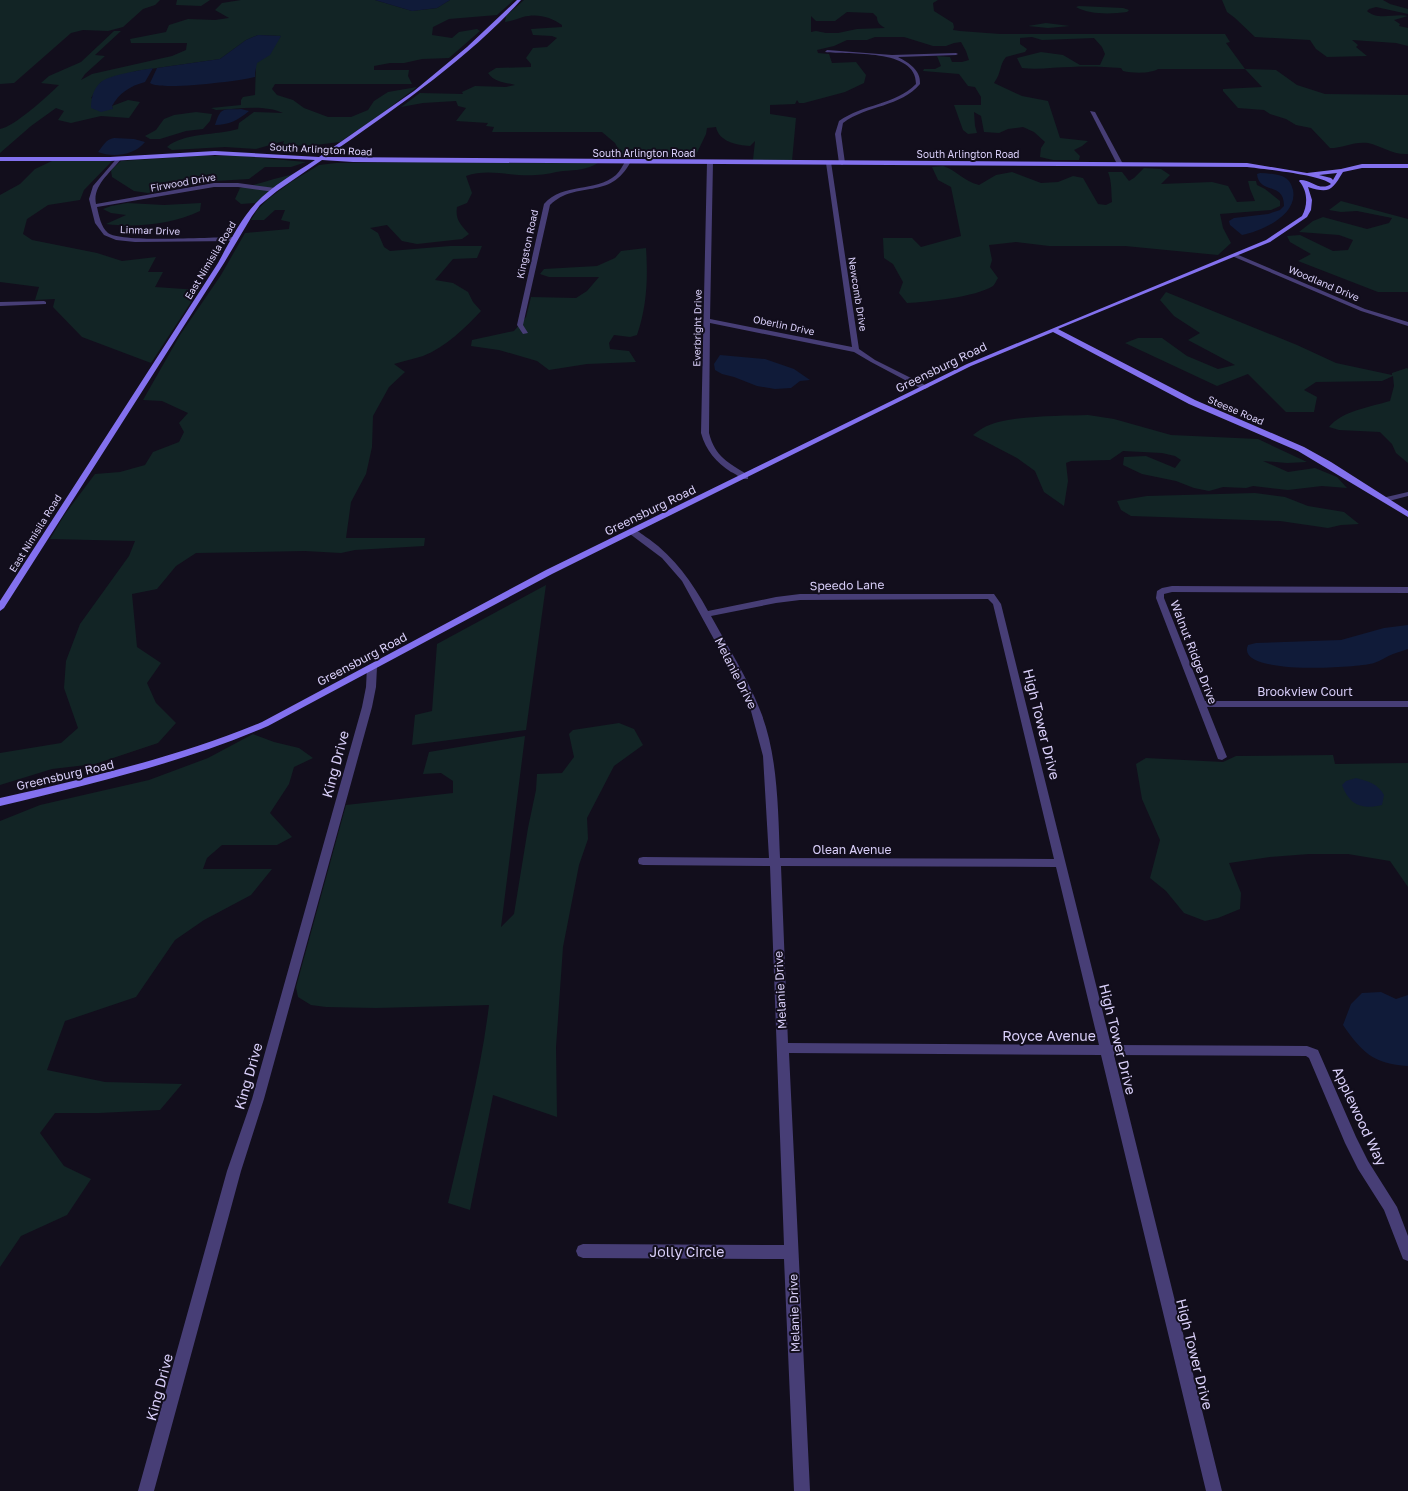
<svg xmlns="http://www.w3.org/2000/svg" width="1408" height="1491" font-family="'Golos Text',sans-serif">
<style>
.green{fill:#122425;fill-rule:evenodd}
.water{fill:#101b39}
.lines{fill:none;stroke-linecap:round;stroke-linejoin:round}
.street{fill:#473e76;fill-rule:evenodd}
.secondary{fill:#8371ee;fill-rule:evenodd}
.labels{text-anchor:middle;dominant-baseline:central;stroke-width:4;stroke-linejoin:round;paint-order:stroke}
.far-street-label{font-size:10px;fill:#d9cff9;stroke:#120e1c}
.street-label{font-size:12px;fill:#d9cff9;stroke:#120e1c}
.near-street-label{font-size:14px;fill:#d9cff9;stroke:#120e1c}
</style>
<rect width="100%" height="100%" fill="#120e1c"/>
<g class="green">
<path d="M0,0H160L155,5L143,9L123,27L108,31L83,30L71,33L14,83L0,84Z"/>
<path d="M177,0H210L201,6L176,5Z"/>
<path d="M241,0H375L412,11L437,8L450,0H514L497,15L449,19L433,27L432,35L452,38L459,32L477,29L480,31L449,58L422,59L404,63H390L374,66V70H409L408,76L412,84H275L272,89L277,95L293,100L304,108L328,117H351L368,110L374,101L388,92L417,87L377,117L340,142L315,145L286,146H282L284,141L256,149L225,147L172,150L167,147C182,133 218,135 238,129L239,123L254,112L283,113C264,104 237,109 216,110L211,108L241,105V100L243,97L255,95L256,63L281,36L258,35L246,40L220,59L136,71L101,82L91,98L113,109L112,106L128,100L140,102L129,118L101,116L71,123L58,120L64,111L56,108L31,126L0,153V129C14,127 49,95 59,85L41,83L49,76L81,62L114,31H121L95,55L105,56L85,74L81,80L92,74L172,56L186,50L187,43H131L130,39L166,32L169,25L188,19L215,20L229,18L215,10L222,3Z"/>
<path d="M524,0H938L933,3L934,11L953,23L954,27L953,30L960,31L1000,34H1225L1230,42L1226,43L1245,69L1276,70L1297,85L1325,94L1408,95V154C1392,155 1382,146 1368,143C1354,141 1343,148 1330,148L1311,128L1296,125L1286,119L1270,114L1264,110L1238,108L1223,91V89L1262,87L1245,69H1158C1150,74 1132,73 1123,71L1121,68C1105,67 1088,66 1072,67C1055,67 1039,70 1022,68L1017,58L1041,52L1063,55L1080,65H1100L1105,54L1102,47L1094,38L1042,40L1032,37L1020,38V44L1027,49L1025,52L1006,57C999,65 1002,72 994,83L1022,96L1048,101L1060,138L1088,141L1082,146L1074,150L1080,156L1079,160H1053L1040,157L1041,148L1045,142L1034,132L1023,127L1008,129L999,133L984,132L981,116L974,112L975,126L977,133L968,134L963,130L954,105H981V97L975,87L968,86L959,74L923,71L924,69H935L941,66L937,56L950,57L952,62H962L969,60L966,51L961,42L954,43L946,46H933L904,37H875L867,40H847L834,46L817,50L818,53L829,54L832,63L856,62L866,75L864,83L845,92L804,103H799L797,100L795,104L770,105V114L796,118L792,161L753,160L755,141L750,146C737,145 719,142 716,127L707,128L706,134L695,157L623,158L615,143L602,132H492L494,127L486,126L488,123L456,121L466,108L458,106L456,101L423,103L401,107L420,93L463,94L462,92L475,86L506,87L515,85C505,82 495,83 488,73L496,68L531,67V64L526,58L533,48L547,47L557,38L552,36L533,35L531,29L562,27V25C551,17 537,13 523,17C517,19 512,21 505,22L506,16ZM847,12L873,13L877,17C877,23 880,25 885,28L857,29L838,33H826L816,31L811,32V16L816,21H835Z"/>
<path d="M1222,0H1383L1390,4L1408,9V14L1376,7L1369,9L1367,11C1378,21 1395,13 1408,16L1394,20L1400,24L1399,26L1408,28V46L1396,43L1352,40L1358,45L1356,47L1367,56L1327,57L1316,49L1310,40L1255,37L1235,18L1227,12Z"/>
<path d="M1079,6L1123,8L1129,10L1127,12C1112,14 1090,15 1076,7Z"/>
<path d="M1046,23L1070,26L1048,28L1028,26Z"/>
<path d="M196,112L212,114L210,121L203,129L186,131L160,139H150L145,136L156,130L164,119L174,115Z"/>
<path d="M197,156H240L306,162L291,167H265L249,179L216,181L148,193L134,191L112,177L111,170L121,161Z"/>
<path d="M52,161H112L84,190L80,200L48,205L27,219L23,234L32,240L97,253L122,261L156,257L148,272H163L155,287L199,290L151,363L82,337L53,307L55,299L35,300L39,287L0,282V195L20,184L35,169Z"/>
<path d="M420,162L598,163C587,170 576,170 563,171C554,172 545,175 536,175C512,177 489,168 466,176L472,193L467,203L457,207C455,220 461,225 469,234L462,239L417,244L402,241L387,225L370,228L378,233L384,247L390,251L450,246H482L477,258L453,259L435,280L453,283L468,292L473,302L481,311C465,328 446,347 423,356C414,359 403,361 394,364L405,372L389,387L373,416L372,447L366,474L351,502L346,538H425L424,546L355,550L341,553L305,551L196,553L176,566L157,589L132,594L137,647L161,663L147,683L156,703L176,723L158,743L95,764L52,769L0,785V753L61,743L78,728L64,688L66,661L80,624L129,556L135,541L50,539L65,514L95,474L120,472L145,465L153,452L179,442L184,432L179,423L188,413L162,401L143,400L180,335L221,275L245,233L289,229L290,222L281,220L285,210H275L264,220H251L257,210L268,199L291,182L319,165L336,163Z"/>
<path d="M943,166C958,171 963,181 979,185L996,175L1012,172L1041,183L1058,182L1073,176L1083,178L1098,204L1106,205L1112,202C1111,191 1112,182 1108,172H1122L1129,181L1134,178L1144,168L1161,169L1170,175L1161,184L1212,182L1228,186L1237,202L1255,201L1250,189L1248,181H1256L1257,185L1265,189L1280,201V206L1271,210L1220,214L1223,228L1231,243L1218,255L1125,246H1049L1016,242L989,245L992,260L990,267L998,278C996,281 995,284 993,286C976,297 927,302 907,303L899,293L903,282L893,264L884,258L883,238H912L921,247L961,236L951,187L938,180L932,167Z"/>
<path d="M294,174L255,203L241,204L235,199L240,188C259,184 276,178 294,174Z"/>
<path d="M1341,201L1408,219V292H1378L1298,261L1311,254L1290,242L1287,236L1300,235L1333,251L1348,250L1353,240L1339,235L1299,232L1313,221L1323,217L1367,229L1389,223L1392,218L1357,211L1341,212L1329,210Z"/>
<path d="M127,203L164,205L201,203L200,211C172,224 137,228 106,224L126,215L111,213L103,209L111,206Z"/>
<path d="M646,248C648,278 647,306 637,335L630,337L614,335L609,343L610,349L629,351L636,362L587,364L549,370L537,361L499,350L471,346L472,340L514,331L526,317L531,297L576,298L587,291L599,277H549L540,274L544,269L597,266L615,258L621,251Z"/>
<path d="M1166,292L1297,345L1336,363L1392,375V373L1407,368L1408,369V463L1396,453L1392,444L1380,432L1339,430L1329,427C1342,411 1370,407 1390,401L1394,386L1393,376L1382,381L1316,382L1304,390L1317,397L1314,412H1286L1248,374L1217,386L1125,343L1138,338H1162L1187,356L1218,369L1235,365L1188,340L1200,333L1174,316L1160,300Z"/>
<path d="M1088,415L1114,419L1171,435L1258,439L1307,462L1287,463L1263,461L1288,472L1315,468L1337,477L1347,488L1322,486L1288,490L1253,486L1246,488L1223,487L1209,491L1194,488L1176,481L1142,474L1123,465L1124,457L1146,456L1175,468L1181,460L1175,456L1162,453L1123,451L1110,460L1071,461L1066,463L1068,481L1064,506L1044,492L1035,471L1017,458L973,435C976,433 979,430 983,428C1006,415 1061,416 1088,415Z"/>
<path d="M1255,493L1285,497L1308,506L1344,512L1359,524L1341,525L1328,528L1280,521L1131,516L1121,510L1117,501L1147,496Z"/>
<path d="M546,585L526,730L412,745L415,715L432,711L437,644Z"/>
<path d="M619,723L634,729L643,745L614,766L587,818L588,839L579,865L563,947L556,1047L557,1117L493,1095L470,1210L448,1203C463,1138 481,1072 489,1005L376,1008L326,1007L311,1005L298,997L296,987L346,805L453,793V781L441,773L423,774L429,752L525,736L501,927L514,914L528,828L536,790L537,774L562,773L574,757L569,734L573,730Z"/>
<path d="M253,734L274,742L299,748L313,758L294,767L289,784L270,813L292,837L277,845H222L207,858L203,869H272L251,895L204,920L175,940L136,997L65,1021L47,1070L105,1082L182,1084L160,1110L99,1113H55L40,1133L64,1166L91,1179L67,1215L21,1236L0,1267V821L40,805L149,780L208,758Z"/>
<path d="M1333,755L1335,764L1408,763V887L1390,861L1348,854H1309L1270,857L1229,863L1241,893L1240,909L1218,918L1205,921L1184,913L1166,891L1150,878L1160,840L1142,799L1136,764L1146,758L1223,762L1236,756Z"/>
</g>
<g class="water">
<path d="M375,0H450L437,8L412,11Z"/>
<path d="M258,35L281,36L270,55L257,63L255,73V77C239,81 161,91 150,83L157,68L220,59L246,40Z"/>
<path d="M153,68L145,82C130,86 119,93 112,106L113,109L101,112L91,108C91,99 93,89 101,82C109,75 142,70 153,68Z"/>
<path d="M241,109L249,111C238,120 229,125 215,125C221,106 223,110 241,109Z"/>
<path d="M114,138L134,139L145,142C135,155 113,158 98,152C103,146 106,139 114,138Z"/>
<path d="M1260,173C1267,173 1275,174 1282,176C1289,179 1291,183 1293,190C1298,215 1262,231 1242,235L1230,225L1229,221L1234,218L1268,214L1280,210L1284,206C1284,181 1259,195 1257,174Z"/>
<path d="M720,355L765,359L794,369L810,380L800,381L791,388L775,389L757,386L734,377L722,374L715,370L714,364Z"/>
<path d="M1408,625V649C1403,651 1398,652 1393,654C1387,656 1381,661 1374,663C1358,668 1234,676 1248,645L1256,643L1341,640L1384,628Z"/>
<path d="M1356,778C1368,781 1378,784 1384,795L1382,805C1362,810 1349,805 1342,785L1346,781Z"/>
<path d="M1381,992L1396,999L1408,995V1066C1373,1064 1362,1052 1343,1025L1351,1004L1362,993Z"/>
</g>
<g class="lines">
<g class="street">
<path d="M827,50L892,55L956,53L958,54L956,55L898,57C909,63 921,70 920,84C901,107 867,105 843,123L841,134L845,163L842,165L839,163L835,134L839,121C863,104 895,105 916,84C917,48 848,55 825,52Z"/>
<path d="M1090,111L1095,112L1123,164L1122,165L1117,164Z"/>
<path d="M118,157L121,159C111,172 92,186 96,204L214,183H238L275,188L278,190L275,192L238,187H214L97,207C99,216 101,227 108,233C121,243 213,237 235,237L238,239L235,241L135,242L116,240L104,235L95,223L89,199L93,186Z"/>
<path d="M626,160L631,161C610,202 577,179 550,205L523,325L528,333L523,334L517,325L544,204C563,182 595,193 616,175C620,171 623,165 626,160Z"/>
<path d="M710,160L713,162L710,319L852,347L826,163L831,162L859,349L875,360L929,387L925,389H922L871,362L854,352L710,323L709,433C715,457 729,463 748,475V479H745C740,478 736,474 731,472C716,462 706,451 701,433L707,162Z"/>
<path d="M1232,254H1236L1365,309L1408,322V326L1361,311L1232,256Z"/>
<path d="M44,301L46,302V304L0,306V302Z"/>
<path d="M1408,492V496L1385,502L1381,500L1382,498Z"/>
<path d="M633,529C639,531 644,536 649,539C675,558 692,582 708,611L776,597L800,594H994L1001,604L1111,1045L1307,1046L1318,1050L1356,1137L1368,1161L1397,1207L1408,1236V1261L1403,1259L1384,1210L1358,1169L1345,1143L1309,1058L1306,1056L1114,1055L1222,1491H1206L1101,1055L789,1053L810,1491H794L784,1259L583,1258L578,1256L576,1251L578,1246L583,1244L784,1245L770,866L643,865L639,864L638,861L639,858L643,857L769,858L763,756L751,711L739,685L682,581L662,558L630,534L629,532L630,530ZM988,599L993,604L1054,859L780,858C778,810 778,754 760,710C747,677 728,647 711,616L776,603L800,600ZM781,866L1056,867L1099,1045L788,1043Z"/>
<path d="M1172,586L1408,587V593L1172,592L1164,594V598L1205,701H1408V707H1207L1227,757L1222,760L1218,759L1156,598L1157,591L1162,588Z"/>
<path d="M372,664L377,667L376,687L372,707L264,1099L241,1171L154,1491H138L227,1171L252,1099L362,707L366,687L367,667Z"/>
</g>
<path class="secondary" d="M517,0H521C465,62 394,109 326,157L1247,163L1307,173L1341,169L1362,164H1408V168H1362L1343,172C1332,190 1330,194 1308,187L1312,200L1311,210L1307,217L1270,242L1058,329L1195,400L1304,447L1331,462L1408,511V517L1298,451L1189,404L1053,332L971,366L552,574L268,726C182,763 91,784 0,806V798C89,778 177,757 262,722L546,570L967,364L1266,240L1302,216C1308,205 1308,191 1299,181L1300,180C1310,179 1320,192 1331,184C1322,175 1263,169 1247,167L353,162L322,160L277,191L260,205L252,216L224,263L4,608L0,611V601L218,263C229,243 240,220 256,203C272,186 295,173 315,160L215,155L110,161H0V157H110L215,151L319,157L414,91L467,47ZM1337,173L1333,180L1331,178L1319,175Z"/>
</g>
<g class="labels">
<g class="far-street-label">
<text transform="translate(321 149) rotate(3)">South Arlington Road</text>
<text x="644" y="153">South Arlington Road</text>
<text x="968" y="154">South Arlington Road</text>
<text transform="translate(183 182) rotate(-10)">Firwood Drive</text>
<text transform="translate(150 230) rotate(2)">Linmar Drive</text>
<text transform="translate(527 244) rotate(-78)">Kingston Road</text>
<text transform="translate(210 260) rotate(-59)">East Nimisila Road</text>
<text transform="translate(1324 283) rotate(23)">Woodland Drive</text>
<text transform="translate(858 294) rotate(81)">Newcomb Drive</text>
<text transform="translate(784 325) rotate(12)">Oberlin Drive</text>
<text transform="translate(697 328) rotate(-89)">Everbright Drive</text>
<text transform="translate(1236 410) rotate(23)">Steese Road</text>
<text transform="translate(35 533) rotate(-58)">East Nimisila Road</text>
</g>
<g class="street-label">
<text transform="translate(941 367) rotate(-26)">Greensburg Road</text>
<text transform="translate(650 510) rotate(-26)">Greensburg Road</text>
<text transform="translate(847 585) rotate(-1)">Speedo Lane</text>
<text transform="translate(1194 652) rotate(69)">Walnut Ridge Drive</text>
<text transform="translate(362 659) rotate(-28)">Greensburg Road</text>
<text transform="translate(736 673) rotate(63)">Melanie Drive</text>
<text x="1305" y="691">Brookview Court</text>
<text transform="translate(65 775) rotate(-13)">Greensburg Road</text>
<text x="852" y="849">Olean Avenue</text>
<text transform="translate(780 990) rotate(-93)">Melanie Drive</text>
<text transform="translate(794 1313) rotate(-92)">Melanie Drive</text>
</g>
<g class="near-street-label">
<text transform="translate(1042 724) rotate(76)">High Tower Drive</text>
<text transform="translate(335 764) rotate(-75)">King Drive</text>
<text x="1049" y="1035">Royce Avenue</text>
<text transform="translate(1118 1039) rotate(76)">High Tower Drive</text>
<text transform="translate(248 1076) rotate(-74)">King Drive</text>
<text transform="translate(1360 1116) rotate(65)">Applewood Way</text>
<text x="687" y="1251">Jolly Circle</text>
<text transform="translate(1195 1354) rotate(76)">High Tower Drive</text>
<text transform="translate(159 1387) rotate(-75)">King Drive</text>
</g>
</g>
</svg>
